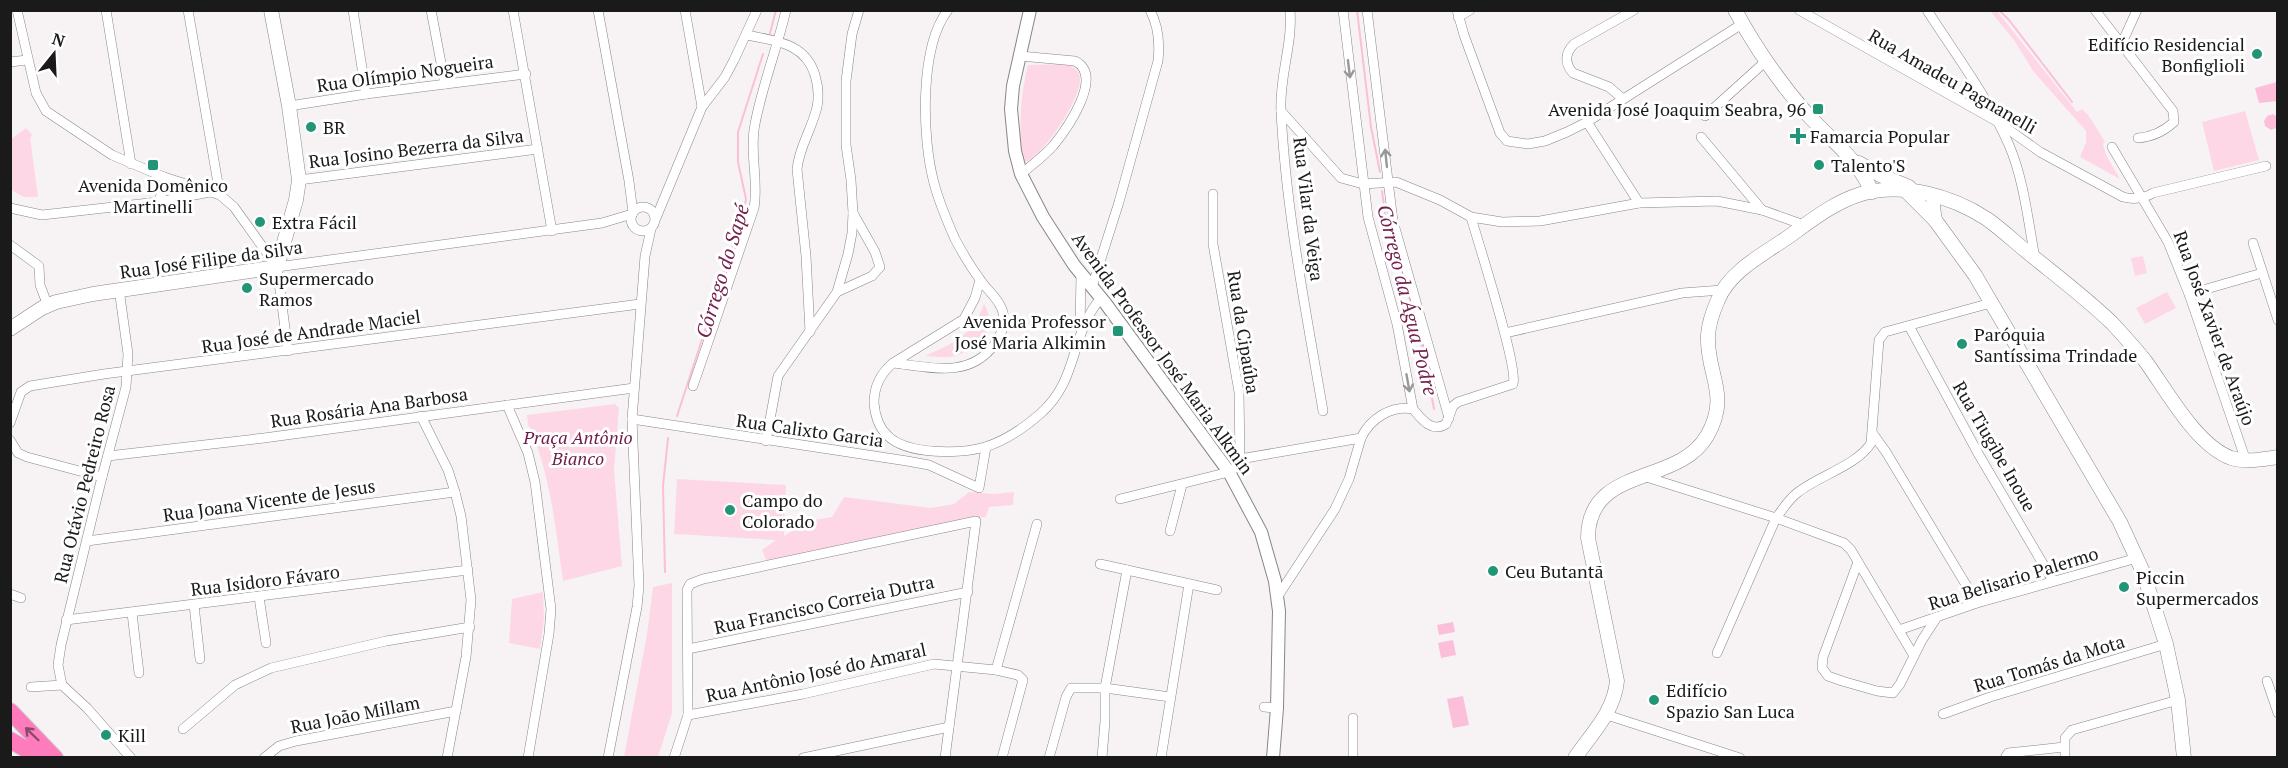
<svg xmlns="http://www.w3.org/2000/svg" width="2288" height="768" font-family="'PT Serif',serif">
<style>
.green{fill:#fed7e7}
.water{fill:#fbbfd9}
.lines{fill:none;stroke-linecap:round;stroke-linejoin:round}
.stream{stroke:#fbbfd9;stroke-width:2}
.minor-casing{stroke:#898687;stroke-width:10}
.tertiary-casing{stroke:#898687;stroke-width:14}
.secondary-casing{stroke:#898687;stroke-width:15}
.motorway-casing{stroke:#d1d1d1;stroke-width:18}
.minor{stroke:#fff;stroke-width:9}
.tertiary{stroke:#fff;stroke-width:12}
.secondary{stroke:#fff;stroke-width:14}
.motorway{stroke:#fe7bbc;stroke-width:16}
.oneway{stroke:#989898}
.oneway2{stroke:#8c4a6b}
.poi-dot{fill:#239577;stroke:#fff;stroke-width:2}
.labels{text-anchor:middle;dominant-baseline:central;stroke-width:6;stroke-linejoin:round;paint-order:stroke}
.poi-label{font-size:18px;fill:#1b1a1a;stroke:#fff;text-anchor:start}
.street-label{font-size:18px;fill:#1b1a1a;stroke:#fff}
.park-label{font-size:18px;font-style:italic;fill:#6e1b49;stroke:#fff}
.water-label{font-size:20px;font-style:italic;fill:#76224f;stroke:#fff}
</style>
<rect width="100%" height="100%" fill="#f7f3f5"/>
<g class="green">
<path d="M1990,11H1997L2077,112L2082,109L2089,116L2105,142L2103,144L2106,155L2120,179L2080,157L2086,142V131L2033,71L2014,40Z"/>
<path d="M1069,64C1075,68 1080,72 1080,79C1081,98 1044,155 1026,162L1022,158C1019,125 1020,97 1028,65Z"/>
<path d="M2245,111L2259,160L2214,171L2202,122Z"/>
<path d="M26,128L33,136L30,137L38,197H24L11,190V139Z"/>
<path d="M2143,256L2147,273L2135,276L2131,258Z"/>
<path d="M2167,292L2176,308L2145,324L2136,308Z"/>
<path d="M984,304C999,327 976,351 954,356C944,359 934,356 925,356C954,343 973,335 984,304Z"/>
<path d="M615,404L619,408L614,470L622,566L563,581C555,525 551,479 530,427L528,426L527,415Z"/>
<path d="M677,479L786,485L784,536L807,521L832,517L844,497L931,508L954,504L969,492L994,494L1014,492L1013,505L989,507L986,517L971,518L767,562L762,550L776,540L674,534Z"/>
<path d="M672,583V713L658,757H624L647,634L653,587Z"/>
<path d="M543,592L544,619L540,649L509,643L512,599Z"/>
</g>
<g class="water">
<path d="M2277,82V101L2259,103L2255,88Z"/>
<path d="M2273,114L2277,117V131L2276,128L2271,130L2265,126L2264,121L2267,116Z"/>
<path d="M1453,622L1455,632L1439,635L1437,625Z"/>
<path d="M1453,640L1456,655L1441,658L1438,643Z"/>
<path d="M1463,696L1469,725L1453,728L1447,699Z"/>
</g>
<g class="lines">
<g class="stream">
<path d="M1357,10L1371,127L1380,172"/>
<path d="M1999,10L2009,20L2072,102"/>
<path d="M770,33L776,10"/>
<path d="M1382,191L1387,228L1404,276L1423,351L1434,409"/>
<path d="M677,416L743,214L746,199L738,162V132L763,54"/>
<path d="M665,572L663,486L668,438"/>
</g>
<defs>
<g id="minor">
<path d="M17,10L36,93L46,111L112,155L164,177L220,195L234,207L277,267L288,351"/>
<path d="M106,10L131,164"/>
<path d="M188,10L220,195"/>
<path d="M353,10L366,94"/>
<path d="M431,10L445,84"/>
<path d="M513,10L552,231"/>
<path d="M598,10L629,181L633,213"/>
<path d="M685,10L702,107"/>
<path d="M948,10C919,47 922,139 934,183C939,202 947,221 955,239C962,252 970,266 979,278C987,291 1004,302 1004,320C1004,329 999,338 994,345C969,379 929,367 893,363C881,373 874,387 874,403C875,415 879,428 888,436C908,455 960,454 985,447C1005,441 1025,427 1040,414C1080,379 1069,335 1101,298"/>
<path d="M1290,10C1293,44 1279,77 1281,111C1286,212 1306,311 1323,411"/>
<path d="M1343,10L1368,217L1397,324L1413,409"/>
<path d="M1367,10L1393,221L1449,418"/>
<path d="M1457,10L1464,35L1500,133L1507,141L1528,144L1545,141L1567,132L1587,122L1742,24"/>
<path d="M1799,10L1998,122L2040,152L2123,197C2134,200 2143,199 2153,193L2266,166"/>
<path d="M1927,10C1955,54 1988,97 2009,145C2024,180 2028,221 2035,258"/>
<path d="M2095,10L2173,111L2174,122C2163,132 2152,137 2138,138"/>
<path d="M1458,17L1470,10"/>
<path d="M747,35C776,41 805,43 815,75C818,85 819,97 817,107C812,129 799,147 797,169L806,256L810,332"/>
<path d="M2121,45L2137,10"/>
<path d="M1020,56L1075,61C1105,76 1066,130 1053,146C1043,157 1032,165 1021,174"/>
<path d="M10,62L27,60"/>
<path d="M1623,99L1609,87L1573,73C1564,63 1565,53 1574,44L1634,10"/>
<path d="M289,106L366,94L526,74"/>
<path d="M1281,111L1341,178L1363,184L1396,182L1440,200L1471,217L1502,222L1540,221L1639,203L1717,201L1762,210L1804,225"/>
<path d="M1705,116L1766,61"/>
<path d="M1587,122L1639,203"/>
<path d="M1701,137L1762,210"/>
<path d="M2112,147L2168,242L2189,294L2246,461"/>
<path d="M299,180L538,149"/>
<path d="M158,202L164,189V177"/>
<circle cx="643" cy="219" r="12"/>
<path d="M10,208L42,215L158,202L210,192"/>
<path d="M656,218L702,107L725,77L734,60L757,10"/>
<path d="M2253,243L2278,320"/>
<path d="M10,245L39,266L40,285L48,306"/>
<path d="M277,267L602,223L632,214"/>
<path d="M1092,287L1119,202L1158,61C1160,43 1159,27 1150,10"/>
<path d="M837,292L872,276L880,267L875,252L853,213"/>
<path d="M2189,294L2262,273"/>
<path d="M1909,326L1979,455L2053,581"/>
<path d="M1080,328L1081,274"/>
<path d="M1505,333L1682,293L1722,290"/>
<path d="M893,363L964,319L975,298L980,280"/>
<path d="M693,386L754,208C759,180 749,152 755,124C762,86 777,49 786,10"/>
<path d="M507,405L528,453L535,482L551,609L549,634L528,758"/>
<path d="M421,416L448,470L455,492L461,516L471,600L466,657L447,758"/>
<path d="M632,419L907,461L929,465L979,488L986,447"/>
<path d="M10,423L21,392L30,386L104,374L640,304"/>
<path d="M1873,434L1886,452L1977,603"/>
<path d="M10,440L18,453L27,457L102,477"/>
<path d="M766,441L778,376L837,292L848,254L852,233L853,213L851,180L846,145V81L852,34L859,10"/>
<path d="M108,456L264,438L634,388"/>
<path d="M1240,459L1361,438C1370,419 1391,405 1413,409C1422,420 1432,433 1446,424L1453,406L1458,402L1513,384C1519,369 1478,242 1471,217"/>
<path d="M1643,476L1776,518L1844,543L1851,550L1914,656"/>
<path d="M1120,499L1229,472L1235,468L1240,459L1239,392L1213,244V194"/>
<path d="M1170,531L1182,485"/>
<path d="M87,541L455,492"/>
<path d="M1858,562L1823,657L1822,668L1828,676L1842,681L1877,691L1893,693L1900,684L1922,640L1937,617"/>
<path d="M1100,564L1217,590"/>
<path d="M10,594L21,598"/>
<path d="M1278,596L1335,509L1349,479L1361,438"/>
<path d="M259,597L266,643"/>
<path d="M194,605L200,659"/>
<path d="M132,613L139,673"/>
<path d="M66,620L468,570"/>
<path d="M1899,630L1977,603L2137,558"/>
<path d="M688,649L968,592"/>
<path d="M1717,653L1776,518C1783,509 1788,500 1797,493C1818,476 1858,465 1871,443L1879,340L1885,332L1991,303"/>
<path d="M996,670L1037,524"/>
<path d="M2267,681L2278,713"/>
<path d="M62,685L58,665L61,645L102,477L126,387L128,354L119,289"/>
<path d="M31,687L62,685L87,708L131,758"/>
<path d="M1264,707L1277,708"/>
<path d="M1943,714L1990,697L2166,644"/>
<path d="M688,715L803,694L934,664L996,670L1018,675L1023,680L1002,758"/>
<path d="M1607,715L1740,758"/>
<path d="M183,729L235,685L271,668L386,641L470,627"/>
<path d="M264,758L279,746L296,741L456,711"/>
<path d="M608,758L637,607L639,586L632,419L645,256L651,229"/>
<path d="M674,758L688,715L687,590L690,584L703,579L976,521L945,758"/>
<path d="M803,758L949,727"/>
<path d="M1049,758L1066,697L1071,688H1105L1170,697"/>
<path d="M1102,758L1105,721V688L1127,570"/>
<path d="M1161,758L1189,584"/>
<path d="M1353,758V718"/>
<path d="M2005,758L2008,753L2064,747"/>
<path d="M2065,758V738L2072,730L2178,700"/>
</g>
<path id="tertiary" d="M1030,10L1013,86L1011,109L1015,151L1021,174L1043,217L1074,265L1106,304L1229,472L1261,532L1275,581L1279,611L1277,708L1273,758"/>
<g id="secondary">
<path d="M1735,10C1755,47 1780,83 1807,114C1831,140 1858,159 1872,192"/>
<path d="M1859,163L1880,175L1909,187"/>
<path d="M1904,189L1935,220"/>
<path d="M1934,196L1933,208L1935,220L1975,275L2120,522L2143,572L2166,644L2178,700L2184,758"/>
<path d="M10,329L42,308L56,302L93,294L277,267L296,200L299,180L289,106L271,10"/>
<path d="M1575,758C1592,733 1614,712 1617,681L1588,538C1588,465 1678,486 1707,436C1731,394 1706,375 1708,335C1709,323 1713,311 1718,300C1730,270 1766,253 1791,235C1813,219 1835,202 1861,194C1903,182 1952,196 1987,219C2004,231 2019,246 2036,259C2062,280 2088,300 2112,323C2124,336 2135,348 2146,362C2167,391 2196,445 2231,458C2246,463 2263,459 2278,457"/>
</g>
<g id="motorway">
<path d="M10,711L55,758"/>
<path d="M10,740L41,758"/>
</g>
</defs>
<use href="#minor" class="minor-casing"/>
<use href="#tertiary" class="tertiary-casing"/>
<use href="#secondary" class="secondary-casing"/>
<use href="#motorway" class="motorway-casing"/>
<use href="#minor" class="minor"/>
<use href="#tertiary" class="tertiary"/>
<use href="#secondary" class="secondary"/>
<use href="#motorway" class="motorway"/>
</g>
<defs><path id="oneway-shaft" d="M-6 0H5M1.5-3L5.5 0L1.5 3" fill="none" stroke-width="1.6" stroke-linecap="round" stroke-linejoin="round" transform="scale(1.5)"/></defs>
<g class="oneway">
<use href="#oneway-shaft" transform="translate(1349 69) rotate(83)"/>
<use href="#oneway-shaft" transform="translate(1386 158) rotate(-96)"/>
<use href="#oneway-shaft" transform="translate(1408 383) rotate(80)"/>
</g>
<use class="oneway2" href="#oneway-shaft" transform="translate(32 734) rotate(-136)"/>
<g class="poi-dot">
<circle cx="2257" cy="54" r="6"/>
<rect x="1812" y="103" width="12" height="12" rx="3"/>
<circle cx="311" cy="127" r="6"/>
<path d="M1795 127h6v6h6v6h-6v6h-6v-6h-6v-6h6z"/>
<rect x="147" y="159" width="12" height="12" rx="3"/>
<circle cx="1819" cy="165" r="6"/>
<circle cx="260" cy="222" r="6"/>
<circle cx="247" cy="288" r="6"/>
<rect x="1112" y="325" width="12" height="12" rx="3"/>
<circle cx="1962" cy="344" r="6"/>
<circle cx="730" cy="510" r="6"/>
<circle cx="1493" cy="571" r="6"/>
<circle cx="2124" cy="587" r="6"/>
<circle cx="1654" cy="700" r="6"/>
<circle cx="106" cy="735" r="6"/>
</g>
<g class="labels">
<g class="poi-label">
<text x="2245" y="44" text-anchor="end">Edifício Residencial<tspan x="2245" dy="21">Bonfiglioli</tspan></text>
<text x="1806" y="109" text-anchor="end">Avenida José Joaquim Seabra, 96</text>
<text x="323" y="127">BR</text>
<text x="1810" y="136">Famarcia Popular</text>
<text x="1831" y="165">Talento'S</text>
<text x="153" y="185" text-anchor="middle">Avenida Domênico<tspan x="153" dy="21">Martinelli</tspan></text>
<text x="272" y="222">Extra Fácil</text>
<text x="259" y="278">Supermercado<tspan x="259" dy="21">Ramos</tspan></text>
<text x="1106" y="321" text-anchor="end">Avenida Professor<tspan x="1106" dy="21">José Maria Alkimin</tspan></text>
<text x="1974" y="334">Paróquia<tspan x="1974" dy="21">Santíssima Trindade</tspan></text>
<text x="742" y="500">Campo do<tspan x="742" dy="21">Colorado</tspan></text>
<text x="1505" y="571">Ceu Butantã</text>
<text x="2136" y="577">Piccin<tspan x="2136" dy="21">Supermercados</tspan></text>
<text x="1666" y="690">Edifício<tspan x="1666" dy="21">Spazio San Luca</tspan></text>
<text x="118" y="735">Kill</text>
</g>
<g class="street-label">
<text transform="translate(405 73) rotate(-8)">Rua Olímpio Nogueira</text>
<text transform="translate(1953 81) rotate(30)">Rua Amadeu Pagnanelli</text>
<text transform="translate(416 148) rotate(-7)">Rua Josino Bezerra da Silva</text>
<text transform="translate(1309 209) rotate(83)">Rua Vilar da Veiga</text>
<text transform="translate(211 259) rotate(-8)">Rua José Filipe da Silva</text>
<text transform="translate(2215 328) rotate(70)">Rua José Xavier de Araújo</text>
<text transform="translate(311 331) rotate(-8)">Rua José de Andrade Maciel</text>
<text transform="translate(1244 332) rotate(81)">Rua da Cipaúba</text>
<text transform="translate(1163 353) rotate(54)">Avenida Professor José Maria Alkmin</text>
<text transform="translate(369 407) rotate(-8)">Rua Rosária Ana Barbosa</text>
<text transform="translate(810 430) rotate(8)">Rua Calixto Garcia</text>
<text transform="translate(1995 446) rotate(60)">Rua Tiugibe Inoue</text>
<text transform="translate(84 484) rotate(-76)">Rua Otávio Pedreiro Rosa</text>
<text transform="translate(269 500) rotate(-8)">Rua Joana Vicente de Jesus</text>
<text transform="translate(2013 578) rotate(-17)">Rua Belisario Palermo</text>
<text transform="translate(265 580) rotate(-7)">Rua Isidoro Fávaro</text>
<text transform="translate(824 604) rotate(-12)">Rua Francisco Correia Dutra</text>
<text transform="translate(2049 663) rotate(-17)">Rua Tomás da Mota</text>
<text transform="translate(816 672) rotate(-12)">Rua Antônio José do Amaral</text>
<text transform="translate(355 714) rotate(-11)">Rua João Millam</text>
</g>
<g class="park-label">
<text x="578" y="437">Praça Antônio<tspan x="578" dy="21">Bianco</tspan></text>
</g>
<g class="water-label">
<text transform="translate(722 271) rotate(-73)">Córrego do Sapé</text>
<text transform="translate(1408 300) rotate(76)">Córrego da Água Podre</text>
</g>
</g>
<rect width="2288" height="768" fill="none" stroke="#1b1a1a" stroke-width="24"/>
<g transform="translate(54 54) rotate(18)" stroke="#ffffff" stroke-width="4.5" paint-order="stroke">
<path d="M0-4.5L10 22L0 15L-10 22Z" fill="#1b1a1a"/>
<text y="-9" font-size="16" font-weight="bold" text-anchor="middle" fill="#1b1a1a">N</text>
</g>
</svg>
